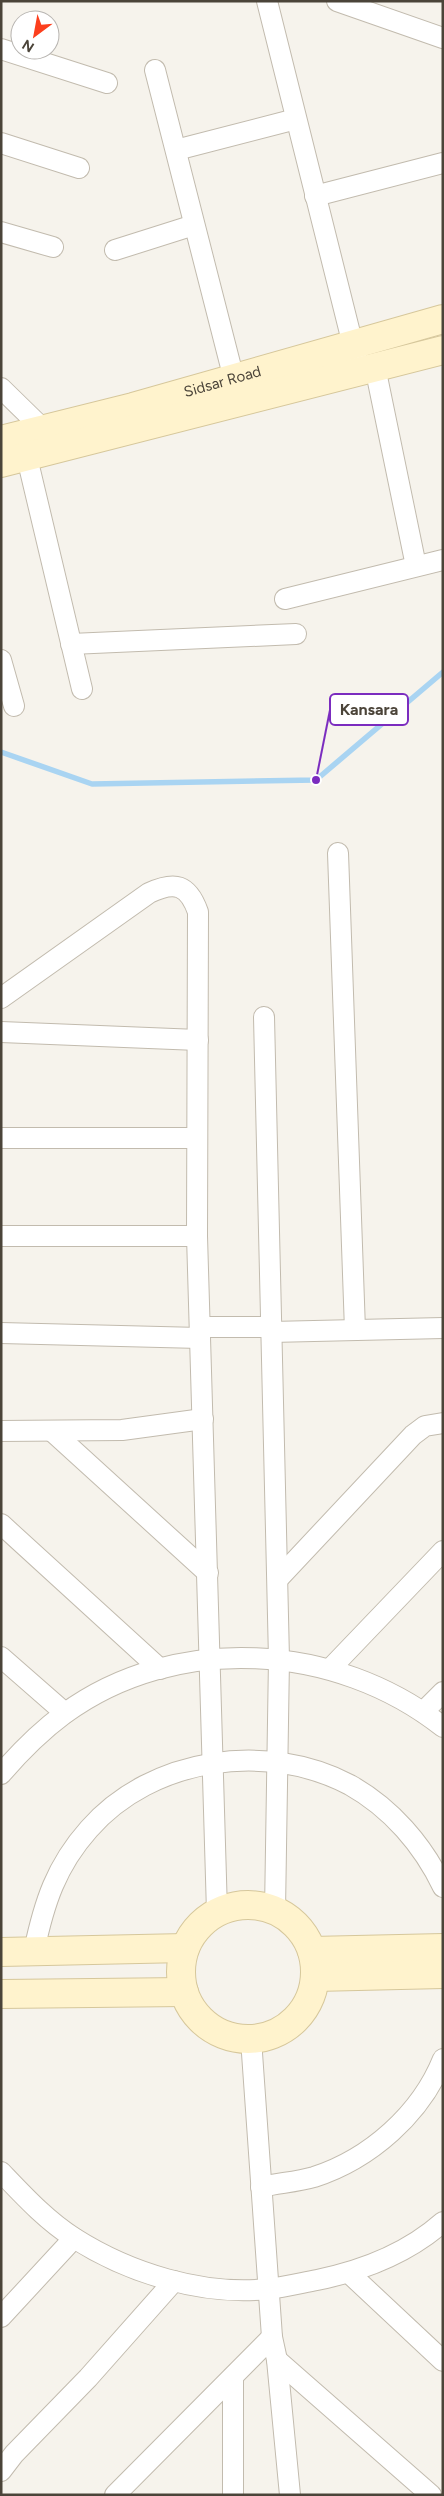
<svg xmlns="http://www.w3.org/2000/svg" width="444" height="2496" font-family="Figtree,sans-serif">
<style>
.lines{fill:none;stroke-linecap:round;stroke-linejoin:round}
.stream{stroke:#a9d4f2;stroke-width:5.5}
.street-casing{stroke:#c2bbae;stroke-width:22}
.secondary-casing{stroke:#d6c79b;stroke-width:30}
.street{stroke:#fff;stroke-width:20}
.secondary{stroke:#fff3cd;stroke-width:28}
.labels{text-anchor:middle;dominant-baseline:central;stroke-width:4;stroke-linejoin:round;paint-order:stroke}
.street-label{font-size:15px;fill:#4b4439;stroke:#fff}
.leader{fill:none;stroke:#7b2cbf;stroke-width:2}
.callout-dot{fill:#7b2cbf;stroke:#fff;stroke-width:2}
.callout{fill:#fff;stroke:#7b2cbf;stroke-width:2}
.callout-label{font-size:16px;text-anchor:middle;font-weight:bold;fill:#4b4439}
</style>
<rect width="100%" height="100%" fill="#f6f3ec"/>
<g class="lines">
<path class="stream" d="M1,752L92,784L316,780L443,672"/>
<defs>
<g id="street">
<path d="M267,1L356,357"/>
<path d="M337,1L443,38"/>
<path d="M1,49L107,83"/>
<path d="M155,70L234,379"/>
<path d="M1,143L79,168"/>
<path d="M176,150L296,119"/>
<path d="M315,196L443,163"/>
<path d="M1,232L53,247"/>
<path d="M115,250L194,225"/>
<path d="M375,367L416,566"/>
<path d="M1,388L43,429"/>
<path d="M24,445L82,689"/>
<path d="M285,599L443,560"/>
<path d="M71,644L296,634"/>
<path d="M1,660L14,706"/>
<path d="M338,853L355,1330"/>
<path d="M1,998L149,893C175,881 188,884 198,912L197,1236L217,1912"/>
<path d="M264,1017L279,1659L275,1911"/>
<path d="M1,1032L198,1040"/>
<path d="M1,1138H197"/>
<path d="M1,1236H197"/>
<path d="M200,1327H271"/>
<path d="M271,1332L443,1328"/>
<path d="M1,1333L200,1338"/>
<path d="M1,1431L122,1430L203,1419"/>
<path d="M52,1431L208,1573"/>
<path d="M1,1524L160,1669"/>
<path d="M278,1579L413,1435L425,1426L443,1423"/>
<path d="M1,1657L65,1713"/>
<path d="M330,1669L443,1551"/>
<path d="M423,1712L443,1692"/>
<path d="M1,1774C20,1752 41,1731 64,1714C176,1632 337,1643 443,1727"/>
<path d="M34,1951C44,1903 56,1866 89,1829C152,1757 267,1741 350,1785C391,1808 423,1845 443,1887"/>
<path d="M251,2039L272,2337L277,2360L290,2495"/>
<path d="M1,2172C24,2196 46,2220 74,2238C129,2273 202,2296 268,2289C284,2287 301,2283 317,2280C361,2271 408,2253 443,2222"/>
<path d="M261,2187C278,2183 297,2182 314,2177C370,2159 421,2114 443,2059"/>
<path d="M349,2273L443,2361"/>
<path d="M1,2317L74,2238"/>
<path d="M277,2360L431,2495"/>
<path d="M1,2471L14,2454L88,2378L174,2281"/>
<path d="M115,2495L272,2337"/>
<path d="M233,2495V2377"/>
</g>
<g id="secondary">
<path id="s1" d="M1,440L133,407L443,319"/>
<path d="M1,463L443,350"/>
<circle cx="248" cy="1972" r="67"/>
<path d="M312,1951L443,1948"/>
<path d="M1,1952L185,1948"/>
<path d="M315,1977L443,1974"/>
<path d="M1,1994L184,1992"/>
</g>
</defs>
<use href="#street" class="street-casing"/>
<use href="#secondary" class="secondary-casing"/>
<use href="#street" class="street"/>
<use href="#secondary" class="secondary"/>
</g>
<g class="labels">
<g class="street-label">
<text stroke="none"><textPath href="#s1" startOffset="229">Sidsar Road</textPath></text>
</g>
</g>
<path class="leader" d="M316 780L330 710"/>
<circle class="callout-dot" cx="316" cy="780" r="5"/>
<rect class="callout" x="330" y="694" width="78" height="31" rx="5"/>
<g class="callout-label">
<text x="369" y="715">Kansara</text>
</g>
<rect width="444" height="2496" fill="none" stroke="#4b4439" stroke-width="5"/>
<g transform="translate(35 35) rotate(212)"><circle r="24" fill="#ffffff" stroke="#b7b4b0"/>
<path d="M0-4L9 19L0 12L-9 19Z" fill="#fc3f1d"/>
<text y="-8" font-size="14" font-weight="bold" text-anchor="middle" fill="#4b4439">N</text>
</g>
</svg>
